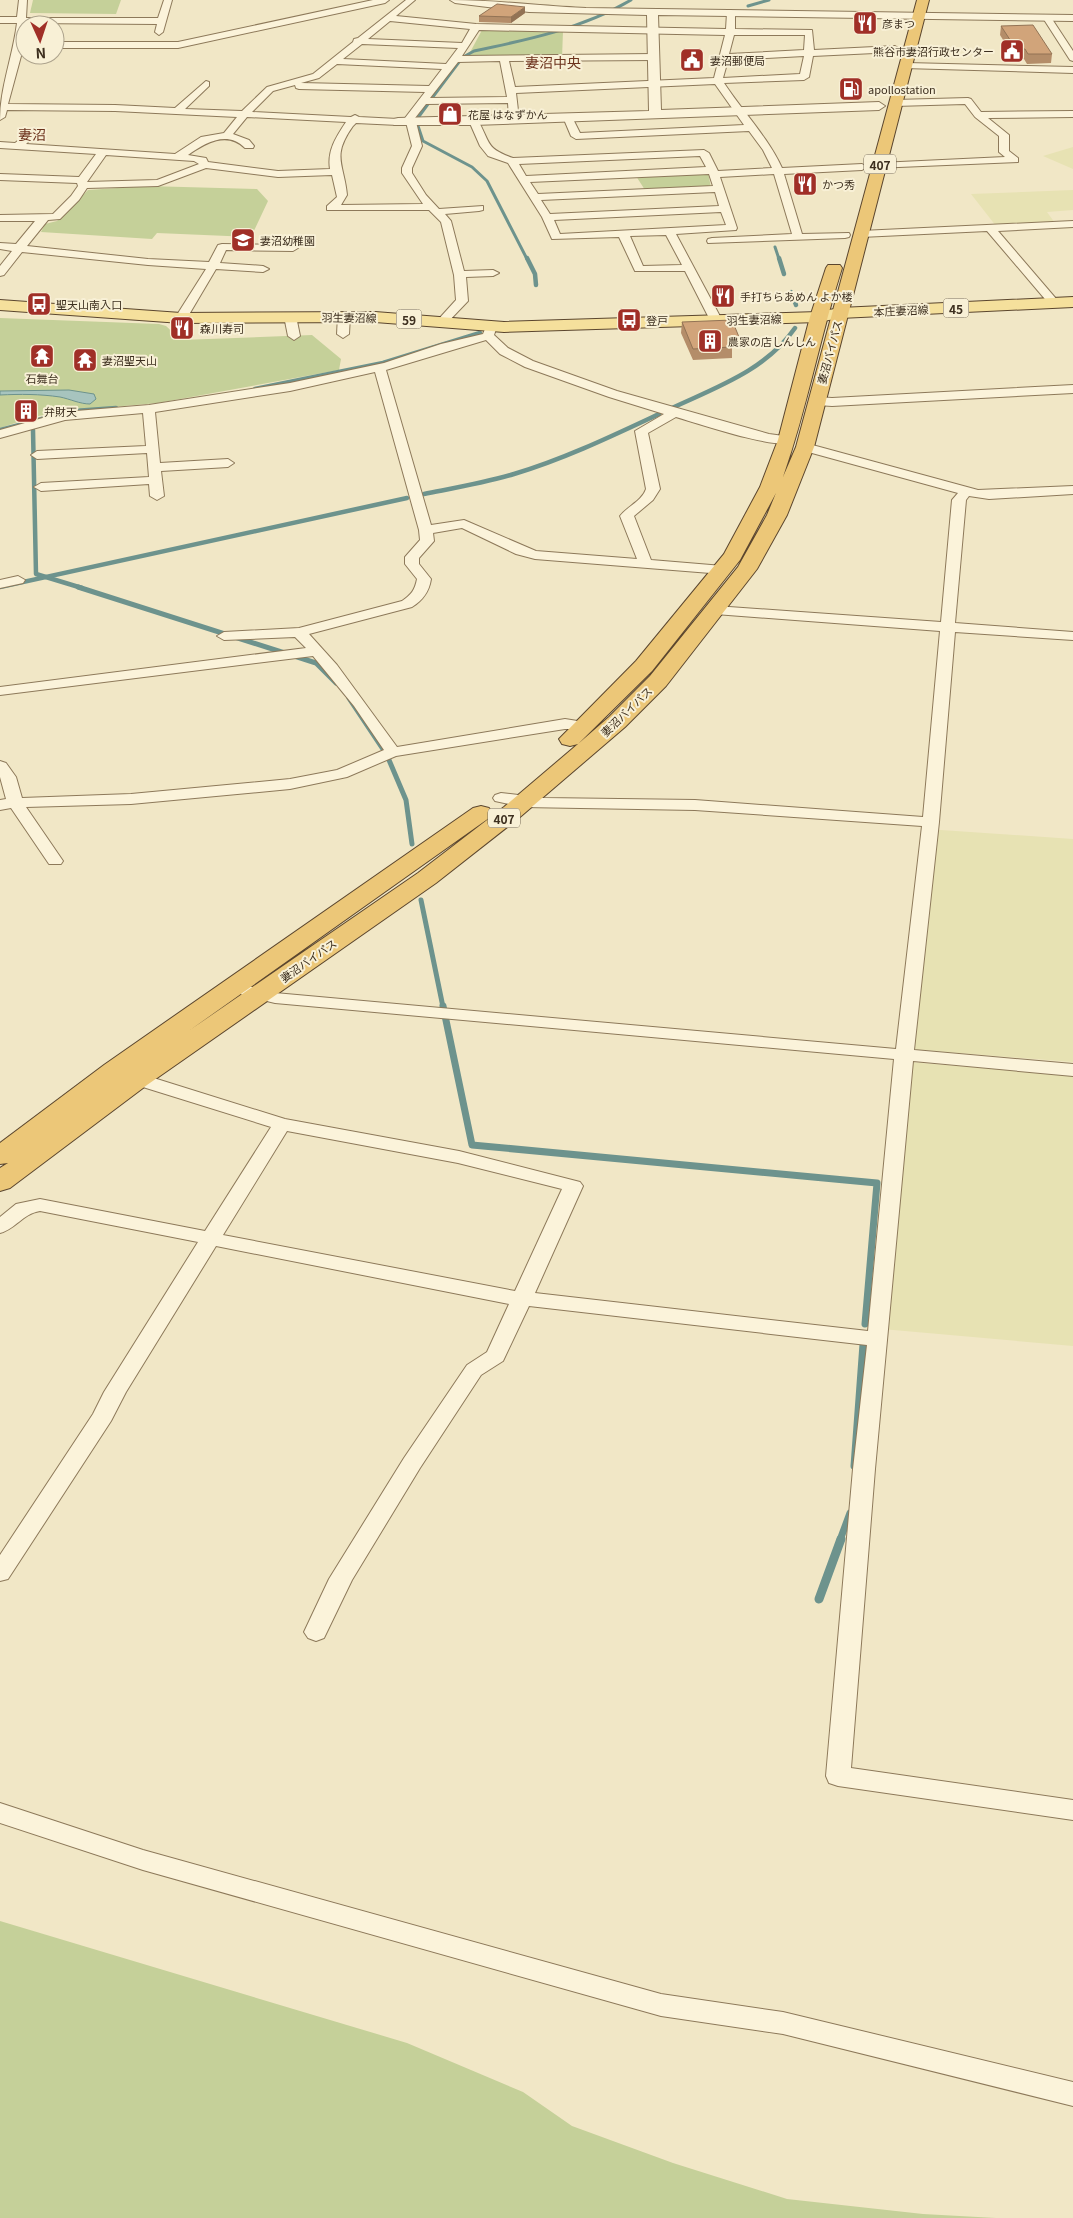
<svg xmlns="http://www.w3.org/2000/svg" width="1073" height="2218" font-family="Georgia,'Noto Sans JP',serif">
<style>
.farmland{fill:#e7e2b3}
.green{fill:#c5d099}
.water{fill:#a7c4be;stroke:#6d938d}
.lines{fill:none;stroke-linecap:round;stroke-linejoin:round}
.stream-far4{stroke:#6d938d;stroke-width:3}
.stream-far3{stroke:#6d938d;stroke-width:4.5}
.stream-far2{stroke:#6d938d;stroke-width:5}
.stream-far1{stroke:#6d938d;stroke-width:7}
.stream{stroke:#6d938d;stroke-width:9}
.minor-casing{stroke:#8d795a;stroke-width:2}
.tertiary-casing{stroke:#8d795a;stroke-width:2}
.primary-casing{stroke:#5b462e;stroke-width:2}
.trunk-casing{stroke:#5b462e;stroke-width:2}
.minor{fill:#fbf3da;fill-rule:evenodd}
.tertiary{fill:#fbf3da;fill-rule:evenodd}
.primary{fill:#f5e09c;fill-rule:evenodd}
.trunk{fill:#ecc778;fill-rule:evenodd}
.wall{fill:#b48d69}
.shaded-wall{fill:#927355}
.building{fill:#d1a47a;stroke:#927355}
.labels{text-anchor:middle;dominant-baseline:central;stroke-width:4;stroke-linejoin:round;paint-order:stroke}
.far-poi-label{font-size:11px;fill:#3d2f1f;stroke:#f8f0d6;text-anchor:start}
.far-street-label{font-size:11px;fill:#3d2f1f;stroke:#f8f0d6}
.shield{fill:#f8f0d6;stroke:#756956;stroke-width:1}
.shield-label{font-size:12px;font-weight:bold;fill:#3d2f1f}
.far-quarter-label{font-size:14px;fill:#6c321c;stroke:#f8f0d6}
</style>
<rect width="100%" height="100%" fill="#f1e7c6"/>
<g class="farmland">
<path d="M1073,147V169L1043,156Z"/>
<path d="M1073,190V210L1047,212L1055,223L996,226L971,194Z"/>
<path d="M926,829L1073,839V1062L909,1049Z"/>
<path d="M908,1062L1073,1075V1346L882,1329Z"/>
</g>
<g class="green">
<path d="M33,0H121L116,14L30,13Z"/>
<path d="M482,30L563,31L562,58H467Z"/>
<path d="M708,172L711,188L645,190L636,176Z"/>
<path d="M147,186L257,189L268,201L251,237L157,233L152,239L41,232L45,224L57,221L88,190Z"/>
<path d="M0,318L159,324L166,326L181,340L312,335L341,359L339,370L158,403L65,411L33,417L0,428Z"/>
<path d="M0,1921L407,2043L523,2092L572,2126L673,2163L787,2199L923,2214L996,2218H0Z"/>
</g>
<path class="water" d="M69,390L94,394L96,399L90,404C80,404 70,399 60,397C40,394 20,394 0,395V391Z"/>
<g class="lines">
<g class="stream-far4">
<path d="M748,6L769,0"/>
<path d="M465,56L474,51C527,40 584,28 631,0"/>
<path d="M432,98L459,62"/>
<path d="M417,119L428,104"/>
<path d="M418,126L423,141L472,167L487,181L527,259"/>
<path d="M775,247L779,259"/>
</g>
<g class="stream-far3">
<path d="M527,258L535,274L536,285"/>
<path d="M779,258L784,274"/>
<path d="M791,292L796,305"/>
<path d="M255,389L383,363L480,333"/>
<path d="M672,408C717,387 766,370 795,328"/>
<path d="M74,411L116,408"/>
<path d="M0,430L64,413"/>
<path d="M33,430L36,574L82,588"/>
<path d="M424,494C454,488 484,483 514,474C564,459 612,436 659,414"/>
<path d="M0,587L407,498"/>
</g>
<g class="stream-far2">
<path d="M78,587L316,663L336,683"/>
<path d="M349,698L383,749"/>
<path d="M389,760L406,800L412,844"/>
<path d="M421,900L443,1007"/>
</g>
<g class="stream-far1">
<path d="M443,1006L472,1145L877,1183L865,1324"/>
<path d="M854,1466L863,1344"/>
<path d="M840,1540L850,1513"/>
</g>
<path class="stream" d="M819,1599L841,1539"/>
<defs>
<g id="minor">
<path d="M19,0H27L26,18H158L164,0H172L163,32L159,35L155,32L157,24L25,23L24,45L8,104L115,105L175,108L206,81L209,82V86L185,109L242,111L267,87L313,74L353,42L354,39L358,38L406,0H415L396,16L476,24L726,29L727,13L731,10L735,13V29L812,30L814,50L895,46L900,49L895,52L813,56L809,77L804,80L724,83C743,112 767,136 782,168L862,164L867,167L862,170L784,174L802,234L849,233L850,235L849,237L845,238L708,243L707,241L708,239L712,238L792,234L774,174L720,177L737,228L736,230L676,234L722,320L720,322H712L710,320L685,271H635L619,237L552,239L542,217L508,163L488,156L480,146L469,121L474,118L477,119C491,142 484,148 513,158L704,150L709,153L718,171L772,168L763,150L749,131L576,139L571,136L563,117L565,115H571L580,133L744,125L715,84L516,93L519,119L514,122L509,119L508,103L426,104L415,118L422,146L412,168V173L426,195L439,209L483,206V210L479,211L445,214L451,221L464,271L493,270L499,273L493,276L466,277L468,301L446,324L442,325L436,322L456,300L454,275L441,222L429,210H327V206L337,197L332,175L278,177L206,168L158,186L87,188L79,200L60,219L48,220L27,246L148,259L209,262L218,245L222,244L293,245L298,248L293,251L226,250L220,263L263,266L269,269L263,272L216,269L187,318L181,321L175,318L206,269L148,265L22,252L4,275L0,276V266L12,251L0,249V243L16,244L35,221H0V215L53,214L71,196L78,186L77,183L0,180V174L79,177L96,154L0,148V142L15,143L35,128L40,131L26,144L175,154L201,137L224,133L237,117L115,111L7,110L5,117L0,120C0,87 13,56 17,23H0V17H17ZM390,21L470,29L462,43L368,39ZM479,30L725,35L714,78L515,87L509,61L654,60L659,57L654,54L462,56ZM734,35H805L804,50L729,54ZM362,44L458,48L446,64L343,59ZM804,56L800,74L723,78L728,60ZM500,61L507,97L430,98L458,62ZM337,64L442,69L429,86L301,83L319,78ZM295,85L296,88L299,89L425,92L405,118L412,146L402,168V173L423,204L341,205L347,195C344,163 331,157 353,126L356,123L398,125L403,122L398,119L359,117L355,115L351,117L252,112L273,91ZM247,117L346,122C336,137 327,151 330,169L278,171L208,162L206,158L188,155C205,143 227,130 245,148H253L254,146L249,140L233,134ZM106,155L194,161L199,164L157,180L87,182ZM700,156L706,167L526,176L519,164ZM709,174L713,186L538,194L530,182ZM715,192L719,206L550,214L541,200ZM721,212L726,225L560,234L554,220ZM666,235L682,265L643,266L630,236Z"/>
<path d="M373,0H389L385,3L178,48H55V42H178Z"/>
<path d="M1047,15L1050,16L1073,51V61L1070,60L1043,18Z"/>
<path d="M907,63L1073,67V73L904,68L902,66Z"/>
<path d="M968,98L971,99L981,112L1073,111V117L988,118L1009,135V151L1018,158V162L875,168L874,166L879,163L1005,157L999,152V136L975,117L965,104L895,106L890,103L895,100Z"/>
<path d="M1073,221V227L998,231L1058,301L1060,303L1058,305H1050L987,231L861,237L856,234L861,231Z"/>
<path d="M290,313L296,316L300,336L294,340L288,336L284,316Z"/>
<path d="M344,313L350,316L349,334L343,338L337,334L338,316Z"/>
<path d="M491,323L497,326L494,335L508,348L533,361L617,391L769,434L791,437L793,440L791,443C771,448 700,424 676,417L648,433L660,489L653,500L634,516L651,560L723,566L728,567L730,570L728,573L723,574L535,559L516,554L462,528L433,533L434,541L419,558V564L431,579C429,592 423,600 412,607L309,634L337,665L397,747L565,719L590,723L593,726L590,729H565L396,756L347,777L290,789L131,804L26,807L63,861L61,864H49L11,808L0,810V800L6,799L0,777V761L6,763L16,777L22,798L131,794L290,779L337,770L384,750L354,706L313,656L0,695V687L306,648L295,637L224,640L217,636L224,632L299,628L402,601C411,595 415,590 417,579L405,564V557L420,540L419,530L375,372L290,391L155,412L160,463L228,459L234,463L228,467L161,471L164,496L157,500L150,496L149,484L41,491L34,487L41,483L149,477L147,453L37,459L31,455L37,451L146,446L143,413L65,420L0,438V430L64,412L149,405L290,383L384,363L441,344L483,334L487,324ZM486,340L500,354L525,367L609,397L664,414L635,431L646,489C642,501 628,506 620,516L637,559L536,551L464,520L431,525L386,370Z"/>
<path d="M1073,385V393L832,406L817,405L811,401L817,397L832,398Z"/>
<path d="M805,443L978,490L1073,486V494L989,499L969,496L966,500L955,623L1073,632V640L955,632L939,822L914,1050L1073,1064V1076L913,1061L875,1469L851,1768L1073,1800V1820L838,1786L829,1783L826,1776L853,1469L867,1345L529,1306L503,1361L481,1375L420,1468L352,1580L324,1638L316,1641L308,1638L304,1632L329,1579L404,1458L467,1365L487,1352L509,1304L216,1246L126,1392L111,1421L8,1579L0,1581V1555L93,1414L104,1392L198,1242L40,1211C22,1214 16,1229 0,1233V1217L16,1204L40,1199L205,1231L271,1127L130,1083L128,1079L130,1075L137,1073L144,1075L285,1119L459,1151L580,1182L583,1186L535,1293L868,1331L894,1059L275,1003L242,995L239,991L242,987L248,986L275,993L896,1049L922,826L695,810L523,807L495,801L493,798L495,795L501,793L544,798L695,800L923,817L940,631L715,614L708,610L715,606L941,622L952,500L958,493L801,450L799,447ZM287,1131L458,1163L562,1189L515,1291L223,1235Z"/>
<path d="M18,576L25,580L23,583L0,588V580Z"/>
<path d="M0,1803L143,1850L661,1994L783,2012L1073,2082V2106L783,2034L661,2016L143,1870L0,1823Z"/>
</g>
<path id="tertiary" d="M450,0C495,0 540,6 586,8L1073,15V21L658,15L661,110L879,102L885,106L879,110L474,125H394L392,122L394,119L398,118L649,111L647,15L529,12L455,3Z"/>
<path id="primary" d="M1073,297V307L840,318L818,322L504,332L375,322L181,323L0,310V300L181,313L375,312L504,322L818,312L840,308Z"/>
<path id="trunk" d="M917,0H929L814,447L787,515L757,569L666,686L625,727L520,817L436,883L147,1085L10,1188L0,1191V1168L8,1163L0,1164V1143L104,1065L473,808L481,806L489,808L493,813L489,818L190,1030L418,873L504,807L578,744L570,746L562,744L559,739L636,661L724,554L760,487L778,440L810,317L826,268L828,265H840L842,268C820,337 807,408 783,477L796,447ZM776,493L767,515L738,567L650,676L609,717L578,744L652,671L740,560Z"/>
</defs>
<use href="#minor" class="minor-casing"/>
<use href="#tertiary" class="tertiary-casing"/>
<use href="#primary" class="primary-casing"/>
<use href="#trunk" class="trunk-casing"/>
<use href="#minor" class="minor"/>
<use href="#tertiary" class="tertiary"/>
<use href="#primary" class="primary"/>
<use href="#trunk" class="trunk"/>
</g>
<g class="wall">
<path d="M525,13L511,23L479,22V16Z"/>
<path d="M1001,26L1052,54L1051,63L1027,64L1024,59H1015L1000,35Z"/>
<path d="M682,322L739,337V348H732V358L693,360L681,333Z"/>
</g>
<path class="shaded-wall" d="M525,7V13L511,23V17Z"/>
<g class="building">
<path d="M497,4L525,7L511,17L479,16Z"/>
<path d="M1033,25L1052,54H1028L1025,49H1016L1001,26Z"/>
<path d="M732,320L739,337H728L732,347L693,349L682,322Z"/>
</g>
<defs>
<symbol id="restaurant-square" viewBox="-11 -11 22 22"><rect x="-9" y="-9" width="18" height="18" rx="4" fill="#a02f27" stroke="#f8f0d6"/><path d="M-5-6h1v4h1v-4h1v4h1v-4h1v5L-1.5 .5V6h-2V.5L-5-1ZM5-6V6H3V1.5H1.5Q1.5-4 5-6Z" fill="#fff"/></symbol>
<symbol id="civic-square" viewBox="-11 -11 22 22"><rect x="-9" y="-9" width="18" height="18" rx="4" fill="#a02f27" stroke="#f8f0d6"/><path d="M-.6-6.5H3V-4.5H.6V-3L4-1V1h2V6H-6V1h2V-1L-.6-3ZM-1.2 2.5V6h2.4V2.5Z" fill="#fff"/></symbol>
<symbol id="fuel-square" viewBox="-11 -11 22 22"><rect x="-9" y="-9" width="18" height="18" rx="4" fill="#a02f27" stroke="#f8f0d6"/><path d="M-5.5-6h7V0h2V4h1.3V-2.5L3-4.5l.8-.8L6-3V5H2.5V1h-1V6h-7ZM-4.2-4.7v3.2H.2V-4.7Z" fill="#fff"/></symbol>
<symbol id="shop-square" viewBox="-11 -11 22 22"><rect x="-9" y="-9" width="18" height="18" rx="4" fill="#a02f27" stroke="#f8f0d6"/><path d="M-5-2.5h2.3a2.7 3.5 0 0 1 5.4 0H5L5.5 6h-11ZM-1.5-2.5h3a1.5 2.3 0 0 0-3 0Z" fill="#fff"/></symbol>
<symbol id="school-square" viewBox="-11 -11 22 22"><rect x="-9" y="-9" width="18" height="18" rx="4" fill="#a02f27" stroke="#f8f0d6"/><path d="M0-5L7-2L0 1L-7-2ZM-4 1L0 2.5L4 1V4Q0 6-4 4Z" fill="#fff"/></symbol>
<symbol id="bus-square" viewBox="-11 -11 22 22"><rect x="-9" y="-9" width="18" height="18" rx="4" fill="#a02f27" stroke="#f8f0d6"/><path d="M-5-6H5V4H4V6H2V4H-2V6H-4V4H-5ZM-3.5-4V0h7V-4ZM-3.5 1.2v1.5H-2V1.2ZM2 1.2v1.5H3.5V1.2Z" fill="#fff"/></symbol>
<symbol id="building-square" viewBox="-11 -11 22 22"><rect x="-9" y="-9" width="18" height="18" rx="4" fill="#a02f27" stroke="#f8f0d6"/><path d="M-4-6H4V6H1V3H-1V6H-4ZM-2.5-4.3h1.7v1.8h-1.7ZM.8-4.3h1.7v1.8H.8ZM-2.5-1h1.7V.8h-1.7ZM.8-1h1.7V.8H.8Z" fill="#fff"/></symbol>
<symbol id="temple-square" viewBox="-11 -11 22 22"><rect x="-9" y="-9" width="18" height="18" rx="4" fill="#a02f27" stroke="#f8f0d6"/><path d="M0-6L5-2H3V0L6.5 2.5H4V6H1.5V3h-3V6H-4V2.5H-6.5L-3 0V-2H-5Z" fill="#fff"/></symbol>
</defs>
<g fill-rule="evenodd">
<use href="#restaurant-square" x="851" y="9" width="28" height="28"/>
<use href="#civic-square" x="998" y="37" width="28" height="28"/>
<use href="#civic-square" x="678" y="46" width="28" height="28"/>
<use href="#fuel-square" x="837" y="75" width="28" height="28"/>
<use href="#shop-square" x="436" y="100" width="28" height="28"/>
<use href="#restaurant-square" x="791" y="170" width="28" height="28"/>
<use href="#school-square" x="229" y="226" width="28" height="28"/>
<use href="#restaurant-square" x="709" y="282" width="28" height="28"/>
<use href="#bus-square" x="25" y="290" width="28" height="28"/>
<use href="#bus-square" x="615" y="306" width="28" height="28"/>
<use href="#restaurant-square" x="168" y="314" width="28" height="28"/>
<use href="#building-square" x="696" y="327" width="28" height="28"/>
<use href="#temple-square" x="28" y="342" width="28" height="28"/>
<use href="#temple-square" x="71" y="346" width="28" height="28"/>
<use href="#building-square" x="12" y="397" width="28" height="28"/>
</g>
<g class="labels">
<g class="far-poi-label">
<text x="882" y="23">彦まつ</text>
<text x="994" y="51" text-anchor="end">熊谷市妻沼行政センター</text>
<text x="710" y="60">妻沼郵便局</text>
<text x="868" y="89">apollostation</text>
<text x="468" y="114">花屋 はなずかん</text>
<text x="822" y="184">かつ秀</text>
<text x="260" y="240">妻沼幼稚園</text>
<text x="740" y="296">手打ちらあめん よか楼</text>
<text x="56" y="304">聖天山南入口</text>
<text x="646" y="320">登戸</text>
<text x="200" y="328">森川寿司</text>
<text x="728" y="341">農家の店しんしん</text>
<text x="102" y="360">妻沼聖天山</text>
<text x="42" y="378" text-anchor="middle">石舞台</text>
<text x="44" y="411">弁財天</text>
</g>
<g class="far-street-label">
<text transform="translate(901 310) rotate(-3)">本庄妻沼線</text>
<text transform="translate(349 317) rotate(1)">羽生妻沼線</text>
<text transform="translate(754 319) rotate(-2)">羽生妻沼線</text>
<text transform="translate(829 352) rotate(-75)">妻沼バイパス</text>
<text transform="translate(626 711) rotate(-44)">妻沼バイパス</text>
<text transform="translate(308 960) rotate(-35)">妻沼バイパス</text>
</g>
<g class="shield">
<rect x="864" y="154.5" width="32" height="19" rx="4"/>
<rect x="943.5" y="298.5" width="25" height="19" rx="4"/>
<rect x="396.5" y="309.5" width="25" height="19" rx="4"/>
<rect x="488" y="808.5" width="32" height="19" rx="4"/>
</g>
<g class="shield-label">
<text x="880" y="164">407</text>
<text x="956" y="308">45</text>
<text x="409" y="319">59</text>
<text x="504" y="818">407</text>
</g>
<g class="far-quarter-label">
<text x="553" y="62">妻沼中央</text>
<text x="32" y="134">妻沼</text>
</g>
</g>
<g transform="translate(40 40) rotate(177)"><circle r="24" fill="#f8f0d6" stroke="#ada38d"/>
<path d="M0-4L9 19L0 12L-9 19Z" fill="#a02f27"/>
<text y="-8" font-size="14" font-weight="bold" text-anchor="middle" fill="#3d2f1f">N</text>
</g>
</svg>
